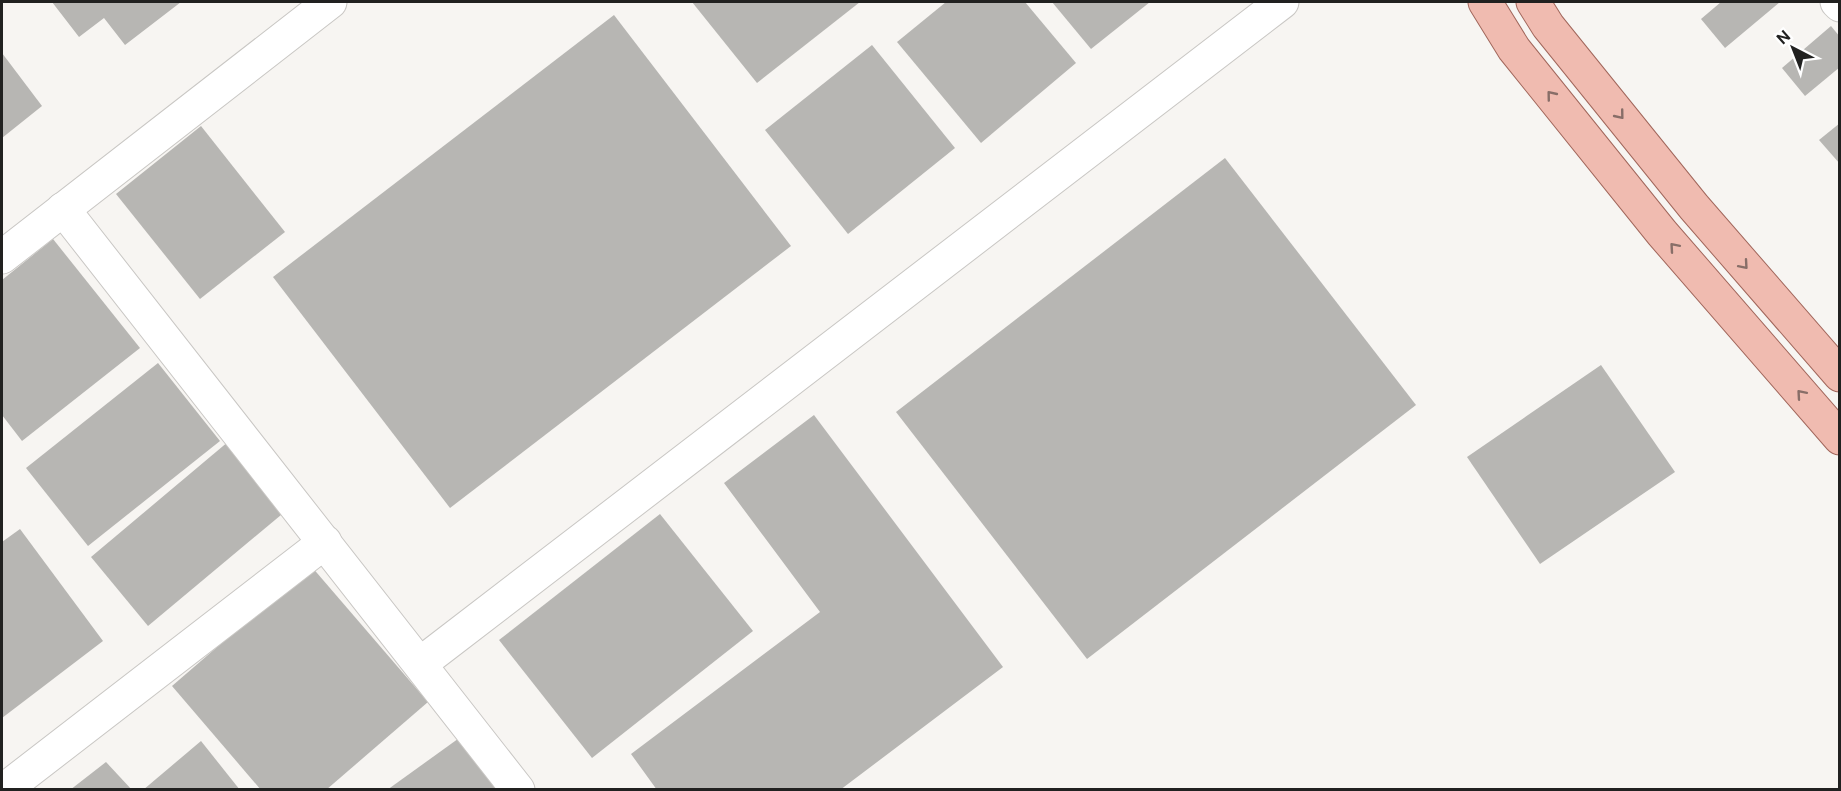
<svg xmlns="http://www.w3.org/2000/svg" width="1841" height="791" font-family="'DM Sans',sans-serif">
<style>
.building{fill:#b7b6b3}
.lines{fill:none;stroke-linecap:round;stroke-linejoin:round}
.minor-casing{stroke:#c9c7c4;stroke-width:35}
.major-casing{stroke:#a1675c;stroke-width:35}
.minor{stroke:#fff;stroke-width:33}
.major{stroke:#f0bbb0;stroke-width:33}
.oneway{stroke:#886e68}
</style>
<rect width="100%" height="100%" fill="#f7f5f2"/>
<g class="building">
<path d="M52,2H181L125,45L104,18L79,37Z"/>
<path d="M692,2H860L757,83Z"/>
<path d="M946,2H1025L1076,63L981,143L897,42Z"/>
<path d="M1052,2H1150L1091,49Z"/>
<path d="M1721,2H1780L1725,48L1701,19Z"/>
<path d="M614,15L791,246L450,508L273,277Z"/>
<path d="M1831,26L1840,37V67L1805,96L1782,68Z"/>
<path d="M872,45L955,148L848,234L765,130Z"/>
<path d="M2,53L42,106L2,138Z"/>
<path d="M1840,123V164L1819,140Z"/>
<path d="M201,126L285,232L200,299L116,194Z"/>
<path d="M1225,158L1416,405L1087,659L896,412Z"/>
<path d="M53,239L140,348L22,441L2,415V280Z"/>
<path d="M158,363L220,441L88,546L26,468Z"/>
<path d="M1601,365L1675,472L1540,564L1467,457Z"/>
<path d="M814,415L1003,667L840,790H657L631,754L820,612L724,483Z"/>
<path d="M229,441L287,510L148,626L91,557Z"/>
<path d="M660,514L753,631L592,758L499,640Z"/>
<path d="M20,529L103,641L2,718V542Z"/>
<path d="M311,566L428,702L326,790H261L172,686Z"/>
<path d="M462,736L500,790H387Z"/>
<path d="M201,741L240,790H143Z"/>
<path d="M106,762L132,790H70Z"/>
</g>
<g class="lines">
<defs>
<g id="minor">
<path d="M1837,2L1840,5"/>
<path d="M63,209L518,790"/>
<path d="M2,257L330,2"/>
<path d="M420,664L1282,2"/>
<path d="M4,790L325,542"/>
</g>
<g id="major">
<path d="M1485,2L1514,49L1662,233L1840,438"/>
<path d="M1533,2L1548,26L1694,207L1840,375"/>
</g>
</defs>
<use href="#minor" class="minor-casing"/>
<use href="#major" class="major-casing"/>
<use href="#minor" class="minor"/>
<use href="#major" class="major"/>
</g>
<defs><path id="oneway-chevron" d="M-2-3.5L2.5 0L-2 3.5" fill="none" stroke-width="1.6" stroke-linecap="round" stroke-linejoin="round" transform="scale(1.5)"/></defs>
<g class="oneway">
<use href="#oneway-chevron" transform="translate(1551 95) rotate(-129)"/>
<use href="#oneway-chevron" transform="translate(1620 115) rotate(51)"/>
<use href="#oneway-chevron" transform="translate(1674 247) rotate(-131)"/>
<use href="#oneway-chevron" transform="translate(1744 265) rotate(49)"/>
<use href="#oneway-chevron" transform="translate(1801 394) rotate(-131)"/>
</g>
<rect width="1841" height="791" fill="none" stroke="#212120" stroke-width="6"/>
<g transform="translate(1793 48) rotate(318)" stroke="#ffffff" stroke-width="4.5" paint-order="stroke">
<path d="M0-4.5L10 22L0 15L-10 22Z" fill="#212120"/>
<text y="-9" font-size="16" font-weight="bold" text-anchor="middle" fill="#212120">N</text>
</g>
</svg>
